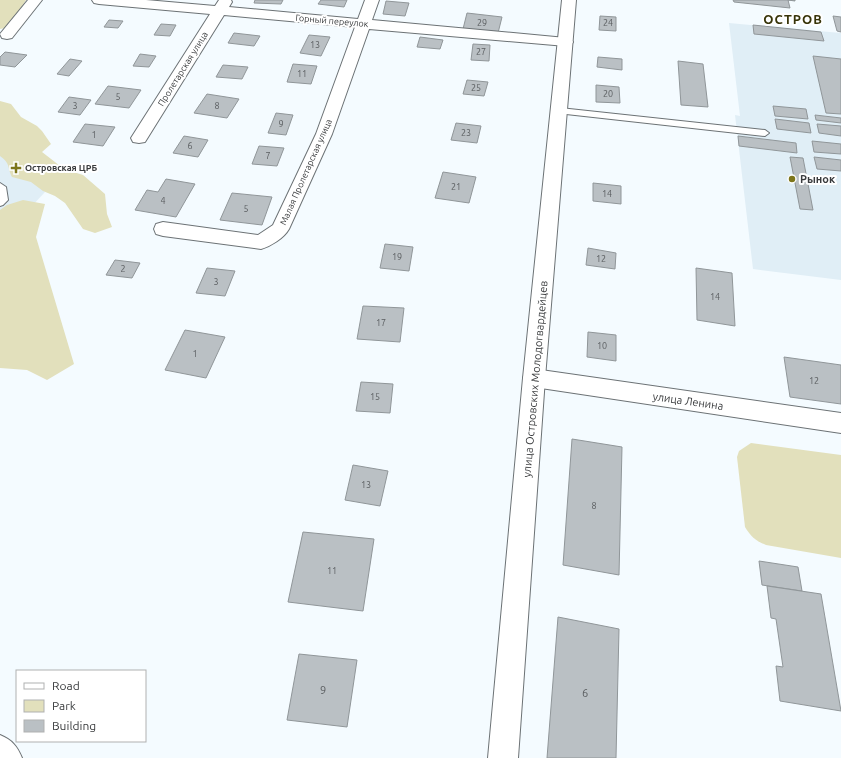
<svg xmlns="http://www.w3.org/2000/svg" width="841" height="758" font-family="Ubuntu,sans-serif">
<style>
.built{fill:#e0eef6}
.green{fill:#e2e0bc}
.building{fill:#bac0c4;stroke:#909699}
.lines{fill:none;stroke-linecap:round;stroke-linejoin:round}
.service-casing{stroke:#6c7275;stroke-width:2}
.minor-casing{stroke:#6c7275;stroke-width:2}
.secondary-casing{stroke:#6c7275;stroke-width:2}
.primary-casing{stroke:#6c7275;stroke-width:2}
.service{fill:#fff;fill-rule:evenodd}
.minor{fill:#fff;fill-rule:evenodd}
.secondary{fill:#fff;fill-rule:evenodd}
.primary{fill:#fff;fill-rule:evenodd}
.poi-dot{fill:#7d761b;stroke:#fff;stroke-width:1.5}
.labels{text-anchor:middle;dominant-baseline:central;stroke-width:4;stroke-linejoin:round;paint-order:stroke}
.far-street-label{font-size:9px;fill:#393b3d;stroke:#fff}
.number-label{font-size:9px;fill:#595c5f}
.far-poi-label{font-size:9px;font-weight:bold;fill:#393b3d;stroke:#fff;text-anchor:start}
.poi-label{font-size:11px;font-weight:bold;fill:#393b3d;stroke:#fff;text-anchor:start}
.street-label{font-size:11px;fill:#393b3d;stroke:#fff}
.near-number-label{font-size:11px;fill:#595c5f}
.far-district-label{font-size:13px;font-weight:bold;letter-spacing:1px;fill:#373409;stroke:#fff}
</style>
<rect width="100%" height="100%" fill="#f4fbff"/>
<g class="built">
<path d="M729,23L841,33V280L753,269L735,115L740,116Z"/>
<path d="M0,135L45,192L0,240Z"/>
</g>
<g class="green">
<path d="M0,0H26L21,9L5,28L0,29Z"/>
<path d="M0,101L11,104L21,117L37,126L42,131L51,144L42,152L64,169L83,175L105,194L107,214L112,227L95,233L83,229L65,203L55,196L43,191L31,182L12,177C7,167 11,164 0,156Z"/>
<path d="M23,200L45,204L36,237L74,364L47,380L27,370L0,368V210L7,205Z"/>
<path d="M751,443L841,455V558L766,545C756,541 751,537 745,527L737,457L739,451Z"/>
</g>
<g class="building">
<path d="M255,0H283L281,4L254,3Z"/>
<path d="M321,0H347L344,7L318,4Z"/>
<path d="M733,0H795V1L788,0L790,8L734,2Z"/>
<path d="M386,1L409,3L405,16L383,14Z"/>
<path d="M467,13L502,17L498,33L463,29Z"/>
<path d="M600,16L616,17V31L599,30Z"/>
<path d="M833,16L841,17V32L837,31Z"/>
<path d="M109,20L123,21L118,28L104,27Z"/>
<path d="M161,24L176,25L170,36L154,35Z"/>
<path d="M753,25L821,32L824,41L754,34Z"/>
<path d="M234,33L260,36L254,46L228,43Z"/>
<path d="M309,35L330,37L321,56L300,53Z"/>
<path d="M420,37L443,40L440,49L417,47Z"/>
<path d="M473,44L490,45L489,61L471,60Z"/>
<path d="M5,52L27,55L15,67L0,65V57Z"/>
<path d="M140,54L156,56L149,67L133,66Z"/>
<path d="M813,56L841,59V114L826,113Z"/>
<path d="M598,57L622,59V70L597,67Z"/>
<path d="M70,59L82,61L69,76L57,74Z"/>
<path d="M678,61L703,64L708,107L681,105Z"/>
<path d="M293,64L317,66L311,84L287,82Z"/>
<path d="M223,65L248,67L242,79L216,77Z"/>
<path d="M467,80L488,82L484,96L463,94Z"/>
<path d="M596,85L619,87L620,103L596,102Z"/>
<path d="M108,86L141,90L129,108L95,104Z"/>
<path d="M207,94L239,99L227,118L194,113Z"/>
<path d="M69,97L91,100L80,115L58,112Z"/>
<path d="M773,106L806,109L808,119L775,116Z"/>
<path d="M276,113L293,115L286,135L268,133Z"/>
<path d="M815,115L841,118V123L816,120Z"/>
<path d="M775,119L809,123L811,133L777,129Z"/>
<path d="M456,123L481,126L477,143L451,140Z"/>
<path d="M85,124L115,127L103,146L73,142Z"/>
<path d="M817,124L841,126V136L819,133Z"/>
<path d="M184,136L208,140L198,157L173,153Z"/>
<path d="M738,136L796,143L797,153L739,146Z"/>
<path d="M812,141L841,144V154L814,152Z"/>
<path d="M259,146L284,148L277,166L252,164Z"/>
<path d="M790,157L803,158L813,210L800,209Z"/>
<path d="M814,157L841,160V171L817,169Z"/>
<path d="M443,172L476,177L469,203L435,198Z"/>
<path d="M166,179L195,184L176,217L135,210L147,190L158,192Z"/>
<path d="M593,183L621,186V204L593,201Z"/>
<path d="M232,193L272,197L262,225L220,220Z"/>
<path d="M385,244L413,247L409,271L380,268Z"/>
<path d="M588,248L616,253L615,269L586,265Z"/>
<path d="M115,260L140,263L132,278L106,275Z"/>
<path d="M207,268L235,271L225,296L196,293Z"/>
<path d="M696,268L732,273L735,326L697,320Z"/>
<path d="M363,306L404,308L400,342L357,339Z"/>
<path d="M185,330L225,337L206,378L165,370Z"/>
<path d="M588,332L616,335V361L587,357Z"/>
<path d="M784,357L841,365V404L790,397Z"/>
<path d="M361,382L393,384L390,413L356,411Z"/>
<path d="M572,439L622,447L619,575L563,565Z"/>
<path d="M353,465L388,471L380,506L345,500Z"/>
<path d="M303,532L374,539L363,611L288,602Z"/>
<path d="M759,561L798,567L802,591L762,585Z"/>
<path d="M767,586L821,594L841,711L780,701L776,666L783,667L776,619L771,618Z"/>
<path d="M558,617L619,629L616,758H547Z"/>
<path d="M299,654L357,660L347,727L287,720Z"/>
</g>
<g class="lines">
<defs>
<g id="service">
<path d="M560,108L765,130L769,133L765,136L557,113L556,111Z"/>
<path d="M0,183L6,187L8,200L3,205L0,206Z"/>
</g>
<g id="minor">
<path d="M28,0H42L12,38L7,39L2,38L0,34Z"/>
<path d="M92,0H146L215,6L219,0H231L232,2L229,7L358,19L365,0H379L372,20L566,38L571,39L573,42L571,45L566,46L369,29L332,134L289,229C284,238 271,246 261,249L163,236L156,234L154,229L156,224L163,222L258,235L273,225L316,134L355,27L224,15L145,142L139,143L133,142L131,138L210,14L99,4L94,3Z"/>
<path d="M534,369L841,413V433L534,387L526,385L523,378L526,371Z"/>
</g>
<path id="secondary" d="M0,735C12,740 17,746 22,758H0Z"/>
<path id="primary" d="M562,0H576L545,378L518,758H488L523,378Z"/>
</defs>
<use href="#service" class="service-casing"/>
<use href="#minor" class="minor-casing"/>
<use href="#secondary" class="secondary-casing"/>
<use href="#primary" class="primary-casing"/>
<use href="#service" class="service"/>
<use href="#minor" class="minor"/>
<use href="#secondary" class="secondary"/>
<use href="#primary" class="primary"/>
</g>
<g class="poi-dot">
<path d="M14 162h4v4h4v4h-4v4h-4v-4h-4v-4h4z"/>
<circle cx="792" cy="179" r="4"/>
</g>
<g class="labels">
<g class="far-street-label">
<text transform="translate(332 21) rotate(5)">Горный переулок</text>
<text transform="translate(183 69) rotate(-58)">Пролетарская улица</text>
<text transform="translate(306 172) rotate(-66)">Малая Пролетарская улица</text>
</g>
<g class="number-label">
<text x="482" y="23">29</text>
<text x="608" y="23">24</text>
<text x="315" y="45">13</text>
<text x="481" y="52">27</text>
<text x="302" y="74">11</text>
<text x="476" y="88">25</text>
<text x="608" y="94">20</text>
<text x="118" y="97">5</text>
<text x="75" y="106">3</text>
<text x="217" y="106">8</text>
<text x="281" y="124">9</text>
<text x="466" y="133">23</text>
<text x="94" y="135">1</text>
<text x="190" y="146">6</text>
<text x="268" y="156">7</text>
<text x="456" y="187">21</text>
<text x="607" y="194">14</text>
<text x="163" y="201">4</text>
<text x="246" y="209">5</text>
<text x="397" y="257">19</text>
<text x="601" y="259">12</text>
<text x="123" y="269">2</text>
<text x="216" y="282">3</text>
<text x="715" y="297">14</text>
<text x="381" y="323">17</text>
<text x="602" y="346">10</text>
<text x="195" y="354">1</text>
<text x="814" y="381">12</text>
<text x="375" y="397">15</text>
<text x="366" y="485">13</text>
<text x="594" y="506">8</text>
<text x="332" y="571">11</text>
</g>
<g class="far-poi-label">
<text x="25" y="168">Островская ЦРБ</text>
</g>
<g class="poi-label">
<text x="800" y="179">Рынок</text>
</g>
<g class="street-label">
<text transform="translate(535 379) rotate(-85)">улица Островских Молодогвардейцев</text>
<text transform="translate(688 401) rotate(8)">улица Ленина</text>
</g>
<g class="near-number-label">
<text x="323" y="690">9</text>
<text x="585" y="693">6</text>
</g>
<g class="far-district-label">
<text x="793" y="19">ОСТРОВ</text>
</g>
</g>
<rect x="16" y="670" width="130" height="72" fill="#ffffff" stroke="#b0b1b1"/>
<rect x="24" y="683" width="20" height="6" fill="#ffffff" stroke="#b0b1b1"/>
<text x="52" y="690" font-size="12" fill="#393b3d">Road</text>
<rect x="24" y="700" width="20" height="12" fill="#e2e0bc" stroke="#b0b1b1"/>
<text x="52" y="710" font-size="12" fill="#393b3d">Park</text>
<rect x="24" y="720" width="20" height="12" fill="#bac0c4" stroke="#b0b1b1"/>
<text x="52" y="730" font-size="12" fill="#393b3d">Building</text>
</svg>
